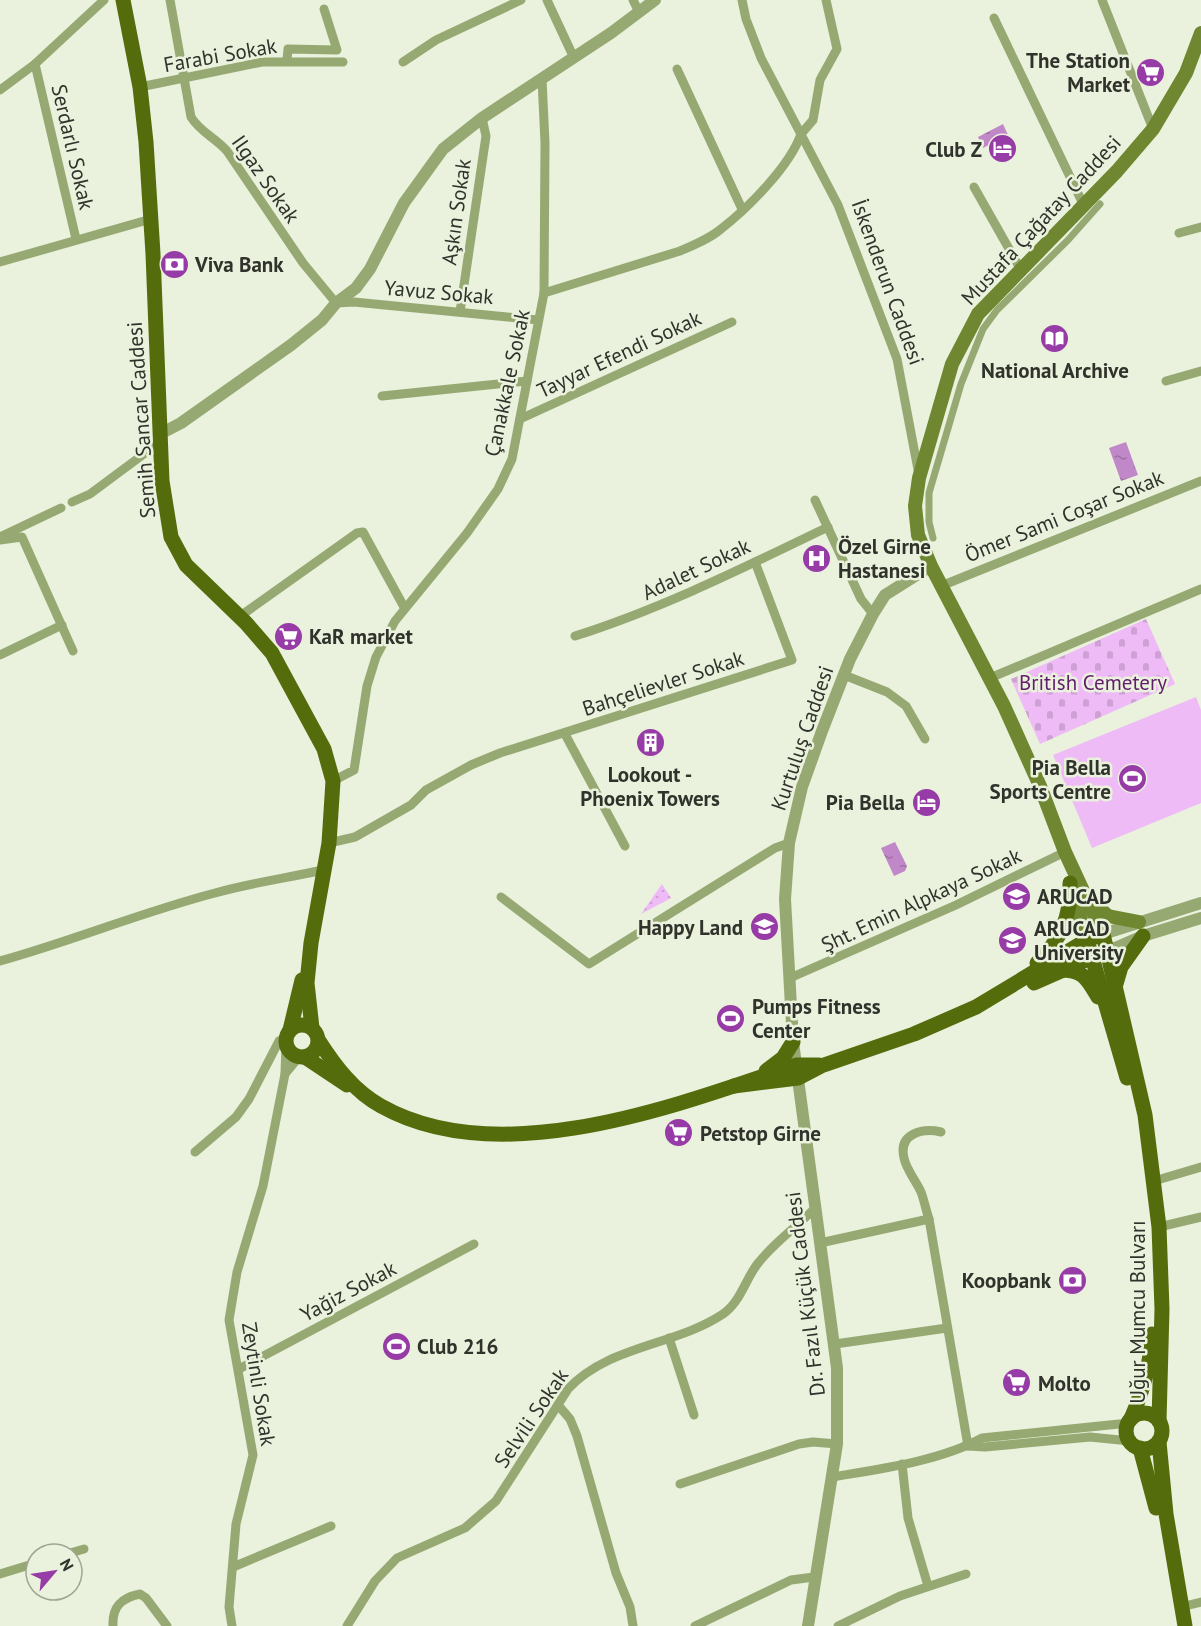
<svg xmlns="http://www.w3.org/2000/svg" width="1201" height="1626" font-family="'PT Sans',sans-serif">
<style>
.grass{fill:#efbbf7}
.cemetery{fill:url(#cemetery-stones)}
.park{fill:url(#park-dots)}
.water{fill:url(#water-ripples)}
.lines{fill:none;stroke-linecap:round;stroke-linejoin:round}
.pedestrian{stroke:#97a973;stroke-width:7}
.minor{stroke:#97a973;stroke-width:9}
.tertiary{stroke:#97a973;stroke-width:12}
.secondary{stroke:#6f8730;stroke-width:14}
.primary{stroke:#556c0d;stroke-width:15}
.labels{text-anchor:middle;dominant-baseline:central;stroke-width:5;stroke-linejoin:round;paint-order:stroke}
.street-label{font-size:21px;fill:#30332b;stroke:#eaf1dc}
.poi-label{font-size:21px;font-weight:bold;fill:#30332b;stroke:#eaf1dc;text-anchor:start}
.park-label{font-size:21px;fill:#611d6c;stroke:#eaf1dc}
</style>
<defs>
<pattern id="cemetery-stones" width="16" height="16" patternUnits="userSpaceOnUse" patternTransform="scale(1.5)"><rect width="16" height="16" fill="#efbbf7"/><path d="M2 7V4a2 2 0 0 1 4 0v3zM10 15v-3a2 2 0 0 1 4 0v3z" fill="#cda1d4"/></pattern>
<pattern id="park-dots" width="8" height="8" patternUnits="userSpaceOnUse" patternTransform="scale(1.5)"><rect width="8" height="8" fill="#efbbf7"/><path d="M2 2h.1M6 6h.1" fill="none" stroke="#cda1d4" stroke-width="1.8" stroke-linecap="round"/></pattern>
<pattern id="water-ripples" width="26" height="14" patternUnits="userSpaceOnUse" patternTransform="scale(1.5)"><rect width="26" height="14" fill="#c088c9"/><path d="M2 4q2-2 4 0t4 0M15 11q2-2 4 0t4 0" fill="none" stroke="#9c70a3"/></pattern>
</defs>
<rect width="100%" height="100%" fill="#eaf1dc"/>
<path class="grass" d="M1196,697L1201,710V803L1092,848L1053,755Z"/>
<path class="cemetery" d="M1146,619L1175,684L1040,744L1011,679Z"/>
<path class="park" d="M662,884L671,898L641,914Z"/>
<g class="water">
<path d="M1003,124L1008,135L983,148L978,137Z"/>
<path d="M1126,442L1138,475L1121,481L1109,448Z"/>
<path d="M895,842L907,866L905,871L894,876L881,848Z"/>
</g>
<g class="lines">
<path class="pedestrian" d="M933,538L929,522V493L961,384L983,329L997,310L1068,240L1100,204"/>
<g class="minor">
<path d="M170,0L191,117C200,132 216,138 227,151L303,263L336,303L354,302L538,320"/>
<path d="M547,0L574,58"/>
<path d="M633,0L639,12"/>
<path d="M742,0L746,19L761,58L838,205L897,359L919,475"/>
<path d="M1102,0L1153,129"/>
<path d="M994,18L1084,206"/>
<path d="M287,60L288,49L337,50L324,9"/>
<path d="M403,62L436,40L521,0"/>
<path d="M35,64L76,239"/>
<path d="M677,69L742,209"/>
<path d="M140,87L262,62H343"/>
<path d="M0,90L35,64L104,0"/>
<path d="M801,134L813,120L820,80L837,49L826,0"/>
<path d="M974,187L1021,270"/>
<path d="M1179,233L1201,227"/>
<path d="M0,262L151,219"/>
<path d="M544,293L680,251C694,245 709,239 721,229C748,208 790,166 801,134"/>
<path d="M460,312L486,136L482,118"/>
<path d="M1166,381L1201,371"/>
<path d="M382,396L527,381"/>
<path d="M520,419L732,322"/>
<path d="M815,500L861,599L873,614"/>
<path d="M72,502L90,494L160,442"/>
<path d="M0,537L61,508"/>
<path d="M0,540L22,537L73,651"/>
<path d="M941,586L1201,481"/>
<path d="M239,617L357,533L363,532L404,607"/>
<path d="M575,636C663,608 745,567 828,527"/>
<path d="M0,655L62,625"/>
<path d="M844,675L887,692L906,706L925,739"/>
<path d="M990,678L1201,589"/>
<path d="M565,734L625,846"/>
<path d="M333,781L354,770L367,686L376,657L395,621L467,533L498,489L512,459L544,293L545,143L542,79"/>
<path d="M329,843L355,837L411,805L426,790L471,765L500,753L792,660L755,562"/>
<path d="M501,897L589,964L775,848L789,843"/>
<path d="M0,961C72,941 142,912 215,893C250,883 287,878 323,870"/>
<path d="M790,978L956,905L1065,852"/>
<path d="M285,1074L299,1057"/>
<path d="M941,1132C923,1128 898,1133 904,1158C906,1169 916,1181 921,1192C924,1200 926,1210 929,1219L968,1446"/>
<path d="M195,1152L236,1117L249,1099L279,1041L286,1038"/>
<path d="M1154,1181L1201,1167"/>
<path d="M1159,1227L1201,1217"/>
<path d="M820,1243L929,1219"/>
<path d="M669,1338L694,1415"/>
<path d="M835,1344L947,1328"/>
<path d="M239,1369L474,1244"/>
<path d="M558,1405L570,1419L577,1436L616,1573L630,1607L633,1626"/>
<path d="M968,1446L985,1447L1090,1437L1130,1441"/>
<path d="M902,1464L908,1518L928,1586"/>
<path d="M832,1477C880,1469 940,1461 982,1438L1129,1423"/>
<path d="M680,1484L799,1444L813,1442L837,1444"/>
<path d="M67,1554L84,1549"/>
<path d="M233,1567L331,1526"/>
<path d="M0,1574L36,1563"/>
<path d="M1181,1607L1201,1602"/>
<path d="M113,1626C112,1607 121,1598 140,1594L146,1598L167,1626"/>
<path d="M232,1626L229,1607L236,1524L253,1455L229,1320L237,1272L263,1186L285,1074L286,1043"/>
<path d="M347,1626L375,1581L397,1558L465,1528L496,1501L568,1389C609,1345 675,1346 723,1314C741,1302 746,1277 759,1262C776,1241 797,1227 815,1208"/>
<path d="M695,1626L791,1580L814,1577"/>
<path d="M838,1626L900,1596L966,1574"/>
</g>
<g class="tertiary">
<path d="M160,434L181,423L291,345L322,320L336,303L356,288L370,269L404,203L443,149L482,118L611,33L655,0"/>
<path d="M1103,934L1201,903"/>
<path d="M1108,951L1143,936L1201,918"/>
<path d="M808,1626L837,1444V1368L793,1042L785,899L789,843L802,787L822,731L850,659L873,614L885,595L931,566"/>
</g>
<g class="secondary">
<path d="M1071,887L1087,940"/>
<path d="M1090,900L1108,916L1139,922"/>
<path d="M1103,934L1065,852L1040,786L1004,706L931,566L918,535L915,506L919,478L952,364L978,314L1117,171L1153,129L1186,73L1201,33"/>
</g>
<g class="primary">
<path d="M123,0L140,87L146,142L153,254L162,481L171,537L186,565L246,623L272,653L324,749L333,781L329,843L311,943L307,983L312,1028"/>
<path d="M1087,940L1127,1078"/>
<path d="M1037,963C1061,939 1071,918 1070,883"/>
<path d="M1061,970C1084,970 1087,979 1098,997"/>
<path d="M1034,983L1100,954"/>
<path d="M1116,984L1121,967L1143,936"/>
<circle cx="302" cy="1041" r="16"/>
<path d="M290,1030L302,980"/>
<path d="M319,1041C335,1066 354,1091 381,1106C500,1173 678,1105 796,1065H819"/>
<path d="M305,1057L347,1085"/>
<path d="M766,1071L783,1058L793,1042"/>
<path d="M734,1086L798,1078L821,1066L914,1034L976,1007L1087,940L1103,934L1145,1115L1159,1227L1162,1309L1159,1421"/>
<circle cx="1144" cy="1431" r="18"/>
<path d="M1131,1419C1142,1393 1151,1363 1152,1334"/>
<path d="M1159,1442L1166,1514L1185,1626"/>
<path d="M1140,1448L1156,1508"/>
</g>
</g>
<defs>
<symbol id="supermarket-disc" viewBox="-11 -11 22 22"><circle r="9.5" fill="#973ca6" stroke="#eaf1dc"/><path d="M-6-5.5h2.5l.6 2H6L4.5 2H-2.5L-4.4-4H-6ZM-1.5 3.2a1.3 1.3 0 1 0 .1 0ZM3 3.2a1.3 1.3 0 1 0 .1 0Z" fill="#fff"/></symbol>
<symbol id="hotel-disc" viewBox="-11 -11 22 22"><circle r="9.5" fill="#973ca6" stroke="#eaf1dc"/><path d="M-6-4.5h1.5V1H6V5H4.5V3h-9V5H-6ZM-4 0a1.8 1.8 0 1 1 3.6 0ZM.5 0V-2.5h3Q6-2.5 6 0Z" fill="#fff"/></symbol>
<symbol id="bank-disc" viewBox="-11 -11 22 22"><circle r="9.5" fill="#973ca6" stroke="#eaf1dc"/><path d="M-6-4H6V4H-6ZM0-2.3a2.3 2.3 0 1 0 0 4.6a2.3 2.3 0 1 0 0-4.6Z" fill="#fff"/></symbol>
<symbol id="library-disc" viewBox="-11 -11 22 22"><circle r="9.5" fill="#973ca6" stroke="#eaf1dc"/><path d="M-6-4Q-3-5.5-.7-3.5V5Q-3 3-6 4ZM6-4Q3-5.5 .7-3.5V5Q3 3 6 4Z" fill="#fff"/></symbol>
<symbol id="hospital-disc" viewBox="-11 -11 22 22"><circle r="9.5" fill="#973ca6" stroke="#eaf1dc"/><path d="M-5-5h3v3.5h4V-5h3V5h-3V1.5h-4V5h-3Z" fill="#fff"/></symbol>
<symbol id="building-disc" viewBox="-11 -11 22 22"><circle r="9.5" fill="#973ca6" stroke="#eaf1dc"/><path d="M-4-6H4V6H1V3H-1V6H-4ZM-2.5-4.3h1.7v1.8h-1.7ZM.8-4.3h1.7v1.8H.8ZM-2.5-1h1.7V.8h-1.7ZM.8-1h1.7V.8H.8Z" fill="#fff"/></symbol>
<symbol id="stadium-disc" viewBox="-11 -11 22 22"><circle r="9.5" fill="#973ca6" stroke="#eaf1dc"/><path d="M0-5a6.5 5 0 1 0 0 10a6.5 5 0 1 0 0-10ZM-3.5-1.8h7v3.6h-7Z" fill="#fff"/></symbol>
<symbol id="university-disc" viewBox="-11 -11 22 22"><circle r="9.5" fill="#973ca6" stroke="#eaf1dc"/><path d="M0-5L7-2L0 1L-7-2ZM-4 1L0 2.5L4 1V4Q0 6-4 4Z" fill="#fff"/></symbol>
<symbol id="school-disc" viewBox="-11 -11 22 22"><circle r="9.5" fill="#973ca6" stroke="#eaf1dc"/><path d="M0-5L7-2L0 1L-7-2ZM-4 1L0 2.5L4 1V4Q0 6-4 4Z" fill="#fff"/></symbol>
</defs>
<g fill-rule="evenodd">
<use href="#supermarket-disc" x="1134" y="56" width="33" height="33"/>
<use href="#hotel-disc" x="986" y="132" width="33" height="33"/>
<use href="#bank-disc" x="158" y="248" width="33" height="33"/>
<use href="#library-disc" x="1038" y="322" width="33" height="33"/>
<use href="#hospital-disc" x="800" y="542" width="33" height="33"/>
<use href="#supermarket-disc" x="272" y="620" width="33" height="33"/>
<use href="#building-disc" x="634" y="726" width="33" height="33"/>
<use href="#stadium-disc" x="1116" y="762" width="33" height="33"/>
<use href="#hotel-disc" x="910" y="786" width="33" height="33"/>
<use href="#university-disc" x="1000" y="880" width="33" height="33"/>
<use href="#school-disc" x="748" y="910" width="33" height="33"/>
<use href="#university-disc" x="996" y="924" width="33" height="33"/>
<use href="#stadium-disc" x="714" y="1002" width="33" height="33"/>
<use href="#supermarket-disc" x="662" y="1116" width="33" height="33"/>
<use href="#bank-disc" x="1056" y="1264" width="33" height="33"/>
<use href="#stadium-disc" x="380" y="1330" width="33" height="33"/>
<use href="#supermarket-disc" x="1000" y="1366" width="33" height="33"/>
</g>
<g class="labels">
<g class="street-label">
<text transform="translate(220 55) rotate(-10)">Farabi Sokak</text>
<text transform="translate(73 147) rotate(77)">Serdarlı Sokak</text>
<text transform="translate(266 179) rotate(55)">Ilgaz Sokak</text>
<text transform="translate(456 212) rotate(-82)">Aşkın Sokak</text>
<text transform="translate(1041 220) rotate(-47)">Mustafa Çağatay Caddesi</text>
<text transform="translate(888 282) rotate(70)">İskenderun Caddesi</text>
<text transform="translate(439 292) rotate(5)">Yavuz Sokak</text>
<text transform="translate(619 354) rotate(-25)">Tayyar Efendi Sokak</text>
<text transform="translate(507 383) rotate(-78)">Çanakkale Sokak</text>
<text transform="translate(141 420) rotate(-94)">Semih Sancar Caddesi</text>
<text transform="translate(1064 516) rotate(-22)">Ömer Sami Coşar Sokak</text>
<text transform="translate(696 569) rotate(-25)">Adalet Sokak</text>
<text transform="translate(663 683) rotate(-18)">Bahçelievler Sokak</text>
<text transform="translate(802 738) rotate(-71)">Kurtuluş Caddesi</text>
<text transform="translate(921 900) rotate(-25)">Şht. Emin Alpkaya Sokak</text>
<text transform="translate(348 1291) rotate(-28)">Yağiz Sokak</text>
<text transform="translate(805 1294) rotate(-97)">Dr. Fazıl Küçük Caddesi</text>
<text transform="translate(1137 1312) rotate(-90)">Uğur Mumcu Bulvarı</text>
<text transform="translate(259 1384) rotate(81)">Zeytinli Sokak</text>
<text transform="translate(531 1418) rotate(-56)">Selvili Sokak</text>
</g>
<g class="poi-label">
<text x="1130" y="60" text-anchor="end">The Station<tspan x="1130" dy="24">Market</tspan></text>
<text x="982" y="149" text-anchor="end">Club Z</text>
<text x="195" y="264">Viva Bank</text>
<text x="1055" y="370" text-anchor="middle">National Archive</text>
<text x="838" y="546">Özel Girne<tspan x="838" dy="24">Hastanesi</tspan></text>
<text x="309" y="636">KaR market</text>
<text x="1111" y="767" text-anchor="end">Pia Bella<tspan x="1111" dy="24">Sports Centre</tspan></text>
<text x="650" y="774" text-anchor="middle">Lookout -<tspan x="650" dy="24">Phoenix Towers</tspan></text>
<text x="905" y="802" text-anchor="end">Pia Bella</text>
<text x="1037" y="896">ARUCAD</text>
<text x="743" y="927" text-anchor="end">Happy Land</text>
<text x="1034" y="928">ARUCAD<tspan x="1034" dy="24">University</tspan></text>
<text x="752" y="1006">Pumps Fitness<tspan x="752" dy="24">Center</tspan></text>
<text x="700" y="1133">Petstop Girne</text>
<text x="1051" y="1280" text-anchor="end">Koopbank</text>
<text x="417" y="1346">Club 216</text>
<text x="1038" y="1383">Molto</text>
</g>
<g class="park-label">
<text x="1093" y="682">British Cemetery</text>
</g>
</g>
<g transform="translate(54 1572) rotate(61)"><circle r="28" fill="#eaf1dc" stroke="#a0a595" stroke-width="1.5"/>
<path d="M0-4.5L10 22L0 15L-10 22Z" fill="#973ca6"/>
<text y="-9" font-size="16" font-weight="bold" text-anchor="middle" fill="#30332b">N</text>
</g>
</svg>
